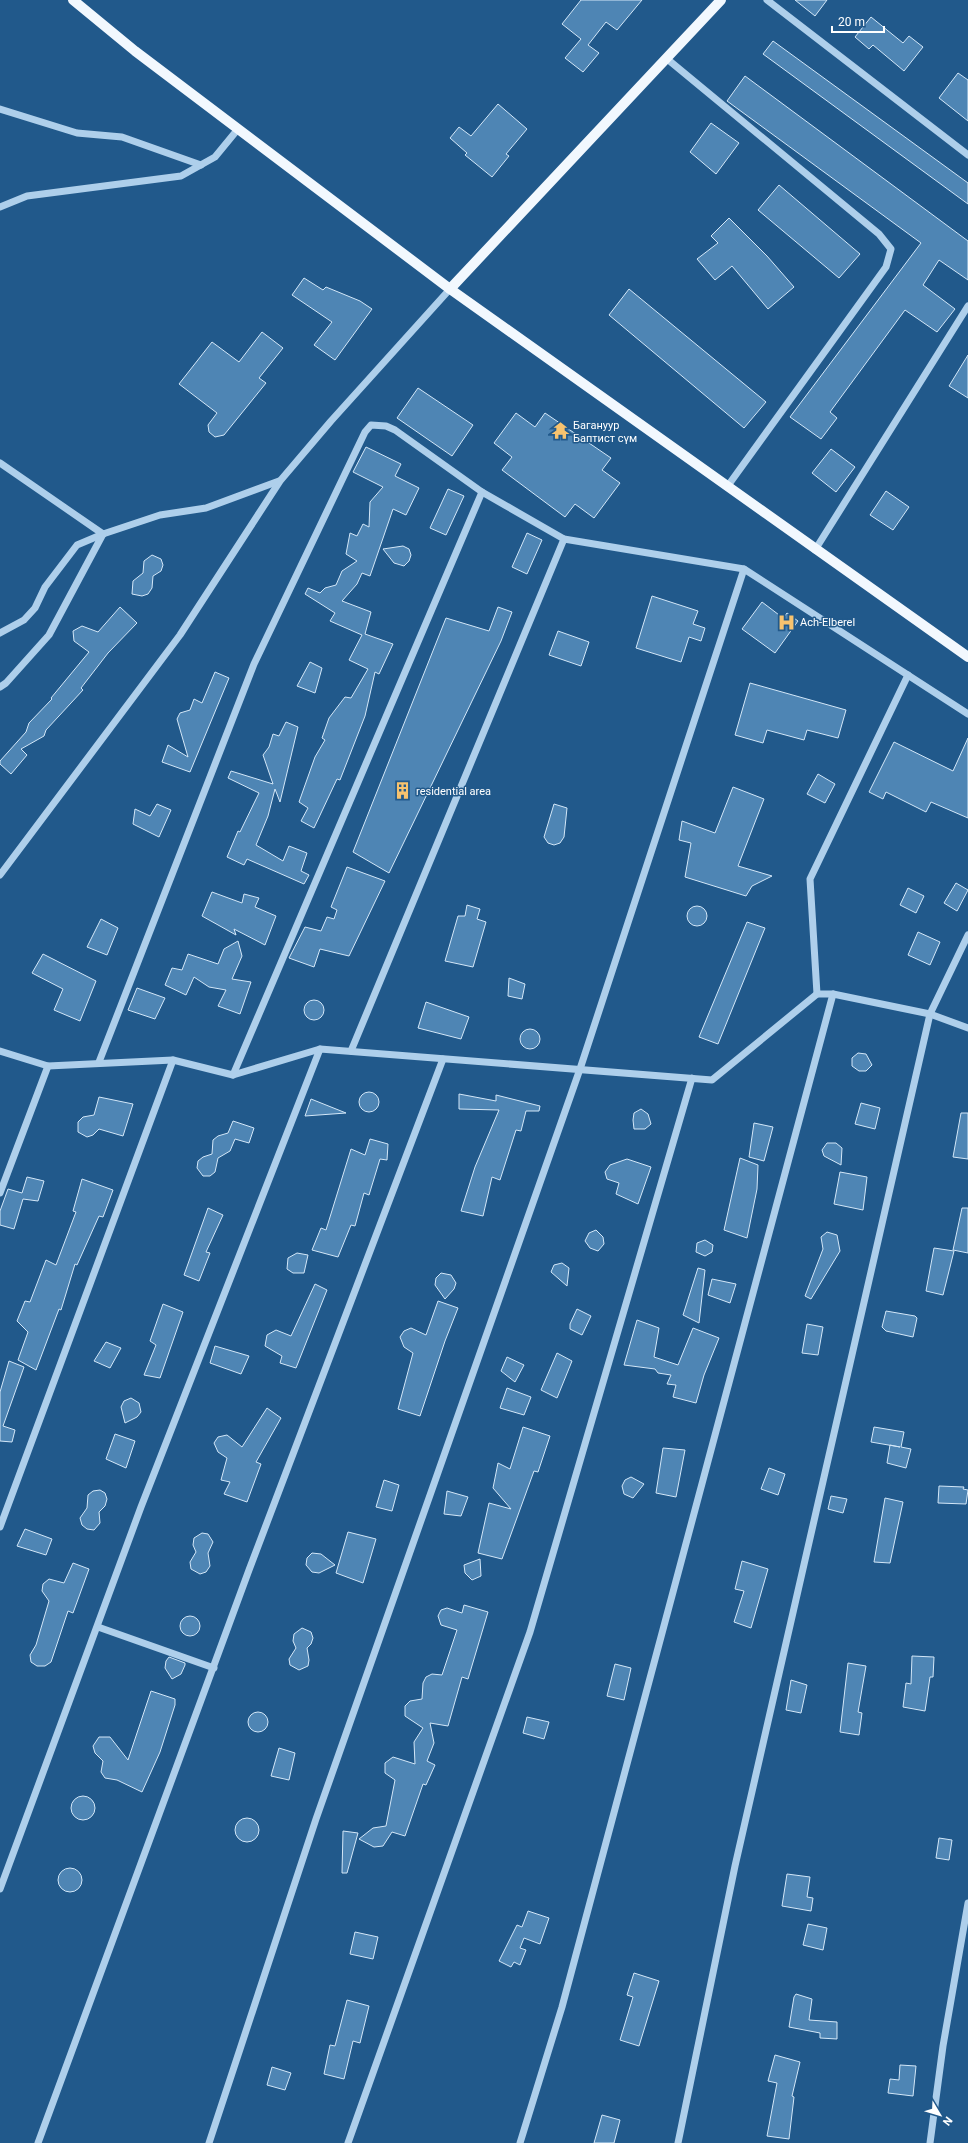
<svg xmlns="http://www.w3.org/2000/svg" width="968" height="2143" font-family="Roboto,sans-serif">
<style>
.building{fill:#4e85b4;stroke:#d3e7f8}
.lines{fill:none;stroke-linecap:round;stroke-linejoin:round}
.minor{stroke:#aecfeb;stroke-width:7}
.major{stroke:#f2f8fe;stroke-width:10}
.labels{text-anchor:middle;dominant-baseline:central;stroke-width:3;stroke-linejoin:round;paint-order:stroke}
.poi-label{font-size:11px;fill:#fff;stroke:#21598b;text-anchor:start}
</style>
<rect width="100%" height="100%" fill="#21598b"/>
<g class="building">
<path d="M581,0H642L617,30L606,22L588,45L599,53L583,72L565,58L581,39L562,24Z"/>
<path d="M795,0H827L815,16Z"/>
<path d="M871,17L903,43L909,36L923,47L904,71L873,45L869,49L855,37Z"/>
<path d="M773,41L968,183V204L763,54Z"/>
<path d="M958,73L968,80V121L939,98Z"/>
<path d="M745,76L968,241V280L939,260L923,285L955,309L937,332L905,310L830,412L837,418L821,439L790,417L921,243L727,101Z"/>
<path d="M498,104L527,129L506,154L509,156L492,177L465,155L467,153L450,138L459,127L471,136Z"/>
<path d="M711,123L739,143L716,174L690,152Z"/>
<path d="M779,185L860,254L839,278L758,210Z"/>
<path d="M729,218L767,256L794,287L768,309L732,266L715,280L697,259L718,243L711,236Z"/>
<path d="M304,278L323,290L326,287L360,301L372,309L335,360L314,345L332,322L292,295Z"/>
<path d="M629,289L766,402L744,428L609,315Z"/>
<path d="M262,332L283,348L259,378L266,383L224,435L215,437L209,432L208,425L217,413L179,384L212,342L239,362Z"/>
<path d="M968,355V398L949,386Z"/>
<path d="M418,388L473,425L452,456L397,418Z"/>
<path d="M516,413L535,427L545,413L611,458L602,470L620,483L594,518L575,504L565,517L502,470L512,457L494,443Z"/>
<path d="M366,447L401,464L395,476L419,488L406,515L393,509L370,576L362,573L357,584L342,601L371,612L365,634L393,644L379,674L375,672L365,716L340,780L337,779L314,828L301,821L308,808L299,802L315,757L325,740L322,738L329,718L345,697L351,698L368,669L349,660L362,635L330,621L335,613L305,594L308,588L320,593L325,588L336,585L342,571L357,561L346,554L350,533L357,536L363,524L369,527L370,502L383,487L353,472Z"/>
<path d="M831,449L855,467L836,492L812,473Z"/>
<path d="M448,489L464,496L446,535L430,528Z"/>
<path d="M886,491L909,507L893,530L870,515Z"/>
<path d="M527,533L542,540L527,574L512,567Z"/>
<path d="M403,546L409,549L411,555L409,561L404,566L394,563L383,549Z"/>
<path d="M152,555L161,559L163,565L161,571L153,576L152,588L148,594L142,596L132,594L133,581L143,573L144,561Z"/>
<path d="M652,596L698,611L693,624L705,628L701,641L689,637L681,662L636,648Z"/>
<path d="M762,602L783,618L787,613L798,621L775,653L742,629Z"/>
<path d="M120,607L137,623L108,653L81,688L83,690L46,730L44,736L21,749L27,755L11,774L0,764V761L26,732L29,723L52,699L51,698L89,652L74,641L73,631L82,626L98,632Z"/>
<path d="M498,607L512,612L501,641L389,873L353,852L446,618L489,631Z"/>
<path d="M558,631L589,642L581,666L549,655Z"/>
<path d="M310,662L322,668L315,693L297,686Z"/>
<path d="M215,672L229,678L190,772L162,762L168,745L188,757L177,719L180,713L190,710L194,699L202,703Z"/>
<path d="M750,683L846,710L838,738L807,730L804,740L767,730L763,743L735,735Z"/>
<path d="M286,722L298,727L280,802L275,789L268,816L256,845L283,861L289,846L307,853L301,871L309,875L304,884L247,859L244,865L227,857L238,831L240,832L259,793L228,778L231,771L273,784L263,755L269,747L273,734L279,736Z"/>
<path d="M968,738V818L931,802L926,812L886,792L883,799L869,792L894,742L953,771Z"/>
<path d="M818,774L835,784L825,803L807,794Z"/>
<path d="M733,787L764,799L738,866L772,876L752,886L746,896L685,877L691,843L679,840L682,821L715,833Z"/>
<path d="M157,804L171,810L159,837L133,824L135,809L150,816Z"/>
<path d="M554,804L567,808L564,837L560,843L554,845L548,843L544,837Z"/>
<path d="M347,867L385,881L349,956L320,949L314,967L289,958L305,927L321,931L327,917L334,919L337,910L331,907Z"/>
<path d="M956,883L968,890L957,911L944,903Z"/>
<path d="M908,888L924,896L916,913L900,905Z"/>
<path d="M212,892L242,903L244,894L259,898L255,907L276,916L265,945L234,929L236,935L202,916Z"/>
<path d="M467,905L480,909L477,919L486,922L473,967L445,961L458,916H465Z"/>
<circle cx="697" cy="916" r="10"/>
<path d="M101,919L118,928L107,955L87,947Z"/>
<path d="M747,922L765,928L718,1044L699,1037Z"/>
<path d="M918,932L940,942L930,965L908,955Z"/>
<path d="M238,941L242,956L232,979L251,982L240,1014L218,1006L226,990L209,987L194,977L186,995L165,985L172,968L182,970L188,954L218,964L224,949Z"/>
<path d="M43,954L96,981L80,1021L54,1010L63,989L32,973Z"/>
<path d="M509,978L525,984L522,999L508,996Z"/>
<path d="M137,988L165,998L155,1019L128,1010Z"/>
<circle cx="314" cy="1010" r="10"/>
<path d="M426,1002L469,1017L461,1039L418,1028Z"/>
<circle cx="530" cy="1039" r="10"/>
<path d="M858,1053L866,1054L872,1065L866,1071H859L852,1066V1058Z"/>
<circle cx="369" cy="1102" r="10"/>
<path d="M459,1094L496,1101V1095L540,1106L539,1111H526L521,1131L516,1130L500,1180L492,1177L483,1216L461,1211L475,1167L499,1110L459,1109Z"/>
<path d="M99,1097L133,1104L123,1136L99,1129L93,1135L87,1137L78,1132V1122L83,1117L94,1115Z"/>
<path d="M311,1099L346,1113L305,1116Z"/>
<path d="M861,1103L880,1108L875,1129L855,1124Z"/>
<path d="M641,1109L648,1114L651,1124L645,1129H634L633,1120L634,1113Z"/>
<path d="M961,1113H968V1159L953,1157Z"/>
<path d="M233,1121L254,1128L249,1143L235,1139L230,1151L218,1158L215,1172L210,1176H203L197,1168L198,1161L203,1157L212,1154L213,1140L218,1136L228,1133Z"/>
<path d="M754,1123L773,1127L764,1161L749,1157Z"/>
<path d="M370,1139L388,1144L387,1160L380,1159L369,1195L364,1193L355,1226L351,1225L338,1257L312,1250L321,1228L326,1230L351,1149L365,1155Z"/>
<path d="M827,1143H836L842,1148L841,1165L824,1156L822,1150Z"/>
<path d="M740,1158L758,1165L757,1189L747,1238L724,1230Z"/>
<path d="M627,1159L651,1167L638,1204L616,1194L619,1183L607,1179L605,1172L610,1165Z"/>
<path d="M840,1172L867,1177L863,1210L834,1204Z"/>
<path d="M27,1177L44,1181L38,1201L23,1199L14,1229L0,1225V1211L8,1189L22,1193Z"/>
<path d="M82,1179L113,1190L103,1217L99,1216L77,1265L75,1264L61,1310L59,1309L36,1370L18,1360L28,1332L17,1321L25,1301L30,1302L46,1260L56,1265L76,1212L73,1211Z"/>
<path d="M208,1208L223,1215L206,1252L210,1253L199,1281L184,1275Z"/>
<path d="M962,1208H968V1253L953,1250Z"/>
<path d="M596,1230L603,1237L604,1244L598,1251L590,1248L585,1241L589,1233Z"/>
<path d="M827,1232L837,1235L840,1251L811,1299L805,1296L823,1249L821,1237Z"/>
<path d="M705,1240L713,1245L712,1252L705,1256L696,1252L697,1243Z"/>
<path d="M934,1248L954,1251L943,1295L926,1291Z"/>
<path d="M297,1253L308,1255L304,1273H293L287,1269L288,1258Z"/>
<path d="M562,1263L569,1268L567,1286L551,1272L554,1265Z"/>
<path d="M698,1268L705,1270L699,1323L683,1315Z"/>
<path d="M441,1273L451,1275L456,1283L454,1289L445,1299L435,1285L436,1278Z"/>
<path d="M712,1279L736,1284L730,1303L708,1295Z"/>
<path d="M315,1284L327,1290L296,1368L280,1363L282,1356L265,1346L267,1335L276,1330L291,1336Z"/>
<path d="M438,1301L458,1308L445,1341L420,1416L398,1409L413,1353L404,1347L400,1337L404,1331L411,1328L426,1335Z"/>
<path d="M163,1304L183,1312L160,1378L144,1375L156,1345L150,1341Z"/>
<path d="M577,1309L591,1316L582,1335L570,1329V1324Z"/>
<path d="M886,1311L915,1316L917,1318L913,1337L886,1331L882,1327Z"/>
<path d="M637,1320L659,1328L654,1357L678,1365L693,1328L719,1338L704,1375L696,1403L673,1397L676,1385L667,1384L671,1375L658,1373L655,1369L624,1365Z"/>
<path d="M807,1324L823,1327L818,1355L802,1353Z"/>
<path d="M106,1342L121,1348L110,1368L94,1361Z"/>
<path d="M215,1346L249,1356L241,1374L210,1363Z"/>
<path d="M557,1353L572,1361L557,1398L541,1390Z"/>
<path d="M507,1357L524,1365L515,1382L501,1371Z"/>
<path d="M9,1361L24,1367L3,1426L15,1430L12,1442L0,1441V1392Z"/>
<path d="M507,1388L531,1397L524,1415L500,1408Z"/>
<path d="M131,1398L139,1403L141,1412L137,1417L125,1423L121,1407L124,1401Z"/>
<path d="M267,1408L281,1418L256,1462L261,1464L247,1502L224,1494L230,1482L221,1480L227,1458L218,1452L214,1443L218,1437L227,1435L242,1447Z"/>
<path d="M523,1427L550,1436L538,1472L534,1471L502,1559L478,1553L489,1503L511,1509L493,1488L498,1463L510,1469Z"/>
<path d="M874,1427L904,1432L901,1447L911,1449L906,1468L887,1463L890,1445L900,1447L871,1442Z"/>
<path d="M115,1434L135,1441L126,1468L106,1459Z"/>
<path d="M663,1448L685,1450L676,1497L656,1493Z"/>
<path d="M769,1468L785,1474L778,1495L761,1489Z"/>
<path d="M631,1477L644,1484L633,1498L624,1494L622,1486L625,1480Z"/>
<path d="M384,1480L399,1485L392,1511L376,1507Z"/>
<path d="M939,1486L964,1487L963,1489L968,1490L966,1504L938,1503Z"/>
<path d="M100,1490L105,1493L107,1499L105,1506L99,1512L100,1523L94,1530L87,1529L82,1525L80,1518L87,1508L88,1495L93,1491Z"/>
<path d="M447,1491L468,1497L461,1516L444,1514Z"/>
<path d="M831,1496L847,1499L843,1513L828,1509Z"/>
<path d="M885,1498L903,1502L890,1563L874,1562Z"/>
<path d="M25,1529L52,1539L46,1555L17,1546Z"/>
<path d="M348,1532L376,1539L363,1583L336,1573Z"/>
<path d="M202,1533L208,1534L213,1542L208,1553L210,1566L206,1572L200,1574L191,1569L190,1562L196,1552L193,1545L194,1538Z"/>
<path d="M312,1553L321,1554L335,1565L319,1573L312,1572L306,1565L307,1558Z"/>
<path d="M480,1559L481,1576L472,1580L465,1573L464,1565Z"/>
<path d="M742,1561L768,1569L751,1628L734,1622L744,1591L735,1589Z"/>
<path d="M73,1563L89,1569L73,1613L68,1611L51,1662L45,1666H37L31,1662L30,1655L36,1645L49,1601L42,1591L43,1584L49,1579L64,1583Z"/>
<path d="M464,1605L488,1612L468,1679L462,1677L448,1726L430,1723L434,1743L427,1761L435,1765L426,1785L423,1784L405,1836L392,1832L383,1846L374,1847L359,1839L373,1828L386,1826L395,1780L385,1773V1763L393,1757L415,1764L414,1742L423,1728L405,1716V1706L410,1701L422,1699L423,1683L426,1677L432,1674L442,1675L457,1630L441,1625L438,1616L441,1610L447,1608L462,1613Z"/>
<circle cx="190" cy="1626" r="10"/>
<path d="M302,1628L311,1632L313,1638L311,1644L307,1648L309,1660L308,1666L299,1670L290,1665L289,1659L296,1648L293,1641L294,1634Z"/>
<path d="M912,1656L934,1657L933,1677H930L925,1711L903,1707L906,1683L911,1684Z"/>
<path d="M169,1657L185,1663V1665L181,1674L172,1679L165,1668L166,1661Z"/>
<path d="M848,1663L866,1666L858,1712L862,1713L859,1735L840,1732Z"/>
<path d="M615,1664L631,1668L624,1700L607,1696Z"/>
<path d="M791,1680L807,1685L801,1713L786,1710Z"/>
<path d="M151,1691L175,1699V1705L160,1752L142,1792L117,1780L105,1778L101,1772L103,1761L95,1753L93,1746L99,1737H110L128,1760Z"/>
<circle cx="258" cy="1722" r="10"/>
<path d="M527,1717L549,1722L544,1739L523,1733Z"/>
<path d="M279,1748L295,1753L289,1780L271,1776Z"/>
<circle cx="83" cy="1808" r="12"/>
<circle cx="247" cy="1830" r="12"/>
<path d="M343,1831L358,1833L347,1873H342Z"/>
<path d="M939,1838L952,1840L949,1860L936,1858Z"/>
<circle cx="70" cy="1880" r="12"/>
<path d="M787,1874L810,1877L807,1897L813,1898L811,1911L782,1906Z"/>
<path d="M528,1911L549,1918L540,1944L524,1938L520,1948L526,1950L520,1965L514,1962L511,1967L499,1961L517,1925L522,1927Z"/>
<path d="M808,1924L827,1928L823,1950L803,1945Z"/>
<path d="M355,1932L378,1937L373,1959L350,1954Z"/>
<path d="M634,1973L659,1981L639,2046L620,2040L633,1997L627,1995Z"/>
<path d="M796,1994L812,1999L809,2020L837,2022V2039L820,2038V2033L789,2027L794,1997Z"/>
<path d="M347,2000L369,2006L360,2043L353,2041L344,2079L324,2074L330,2045L335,2046Z"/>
<path d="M775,2055L800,2062L792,2096L794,2097L789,2139L767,2136L777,2083L768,2081Z"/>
<path d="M900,2065L916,2066L913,2096L888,2093L890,2079L899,2080Z"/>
<path d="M272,2067L291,2073L285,2090L267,2085Z"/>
<path d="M602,2115L620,2120L614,2143H594Z"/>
</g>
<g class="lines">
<g class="minor">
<path d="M767,0L968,155"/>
<path d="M666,58L879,234L891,249L886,267L727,487"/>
<path d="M0,109L77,133L122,137L201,165"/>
<path d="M0,207L27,196L181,176L215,157L238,129"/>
<path d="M0,463L103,534L160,515L206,508L279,481"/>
<path d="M815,550L968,306"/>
<path d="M0,633L24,620L35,608L45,587L77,545L103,534"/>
<path d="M0,687L6,683L49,635L103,534"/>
<path d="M0,875L180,635L280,481L331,421L450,289"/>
<path d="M817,994L810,879L908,675"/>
<path d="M0,1051L48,1066L173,1060L233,1075L320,1049L712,1080L817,994H833L930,1014L968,1028"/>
<path d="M351,1051L564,539"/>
<path d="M99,1062L254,664L365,432L371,425L386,426L395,430L482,492L564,539L744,569L968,714"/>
<path d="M233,1075L482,492"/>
<path d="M0,1193L48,1066"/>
<path d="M0,1527L173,1060"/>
<path d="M98,1627L214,1668"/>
<path d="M0,1889L141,1507L320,1049"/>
<path d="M38,2143L249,1570L443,1059"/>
<path d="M209,2143L316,1819L580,1069L744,569"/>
<path d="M348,2143L530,1632L692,1078"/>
<path d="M520,2143L562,2007L833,994"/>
<path d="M678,2143L735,1866L930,1014L968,935"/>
<path d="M930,2143L943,2046L968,1903"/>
</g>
<g class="major">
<path d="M73,0L135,51L450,289L968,657"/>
<path d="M450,289L721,0"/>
</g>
</g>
<defs>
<symbol id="temple-bare" viewBox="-9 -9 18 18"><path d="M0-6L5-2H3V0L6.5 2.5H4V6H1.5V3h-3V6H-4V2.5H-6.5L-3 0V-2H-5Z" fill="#f7c36f" stroke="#21598b" stroke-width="2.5" paint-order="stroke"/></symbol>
<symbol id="hospital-bare" viewBox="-9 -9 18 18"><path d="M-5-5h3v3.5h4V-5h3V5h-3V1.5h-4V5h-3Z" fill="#f7c36f" stroke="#21598b" stroke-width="2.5" paint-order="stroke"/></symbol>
<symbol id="building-bare" viewBox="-9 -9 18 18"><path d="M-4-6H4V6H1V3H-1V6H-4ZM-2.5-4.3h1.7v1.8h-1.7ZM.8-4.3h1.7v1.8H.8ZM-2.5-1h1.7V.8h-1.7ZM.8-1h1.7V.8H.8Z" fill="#f7c36f" stroke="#21598b" stroke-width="2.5" paint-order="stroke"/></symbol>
</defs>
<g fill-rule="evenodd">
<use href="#temple-bare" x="548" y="418" width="25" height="25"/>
<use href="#hospital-bare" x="774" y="610" width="25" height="25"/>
<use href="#building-bare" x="390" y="778" width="25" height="25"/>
</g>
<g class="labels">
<g class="poi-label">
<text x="573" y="425">Багануур<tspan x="573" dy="13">Баптист сүм</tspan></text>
<text x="800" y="622">Ach-Elberel</text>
<text x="416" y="791">residential area</text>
</g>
</g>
<g transform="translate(940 2115) rotate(128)" stroke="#21598b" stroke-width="3" paint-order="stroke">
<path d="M0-3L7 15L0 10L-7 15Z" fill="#ffffff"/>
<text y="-6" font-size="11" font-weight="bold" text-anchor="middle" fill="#ffffff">N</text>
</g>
<path d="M832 26v6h52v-6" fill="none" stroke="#ffffff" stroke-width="2"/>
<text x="838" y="26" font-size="12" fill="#ffffff" stroke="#21598b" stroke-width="3" paint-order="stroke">20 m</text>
</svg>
